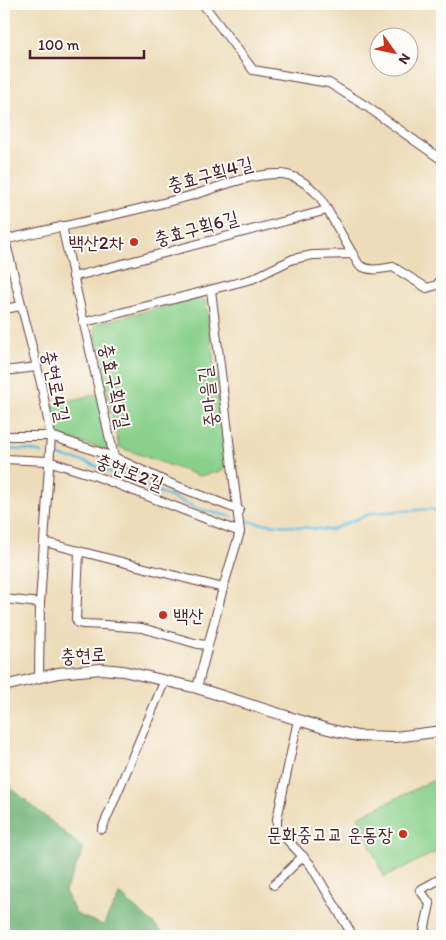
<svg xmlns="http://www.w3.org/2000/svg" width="446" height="940" font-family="Itim,'Poor Story',sans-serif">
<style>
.green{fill:#89d08b;stroke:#6a785b}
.forest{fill:#6eb277;stroke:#5c6851}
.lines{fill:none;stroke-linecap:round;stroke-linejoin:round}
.stream{stroke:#61bcdf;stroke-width:2.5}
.street-casing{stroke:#623b40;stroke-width:10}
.secondary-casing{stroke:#623b40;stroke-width:12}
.street{stroke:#fff;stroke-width:8}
.secondary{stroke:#fff;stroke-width:10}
.poi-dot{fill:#c8321e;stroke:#fdfcf7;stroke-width:2}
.labels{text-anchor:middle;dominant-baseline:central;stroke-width:4;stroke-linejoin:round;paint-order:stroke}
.street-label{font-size:19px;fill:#4a1f2b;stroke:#fdfcf7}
.poi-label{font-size:19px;fill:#4a1f2b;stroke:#fdfcf7;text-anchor:end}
</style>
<rect width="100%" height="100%" fill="#fdfcf7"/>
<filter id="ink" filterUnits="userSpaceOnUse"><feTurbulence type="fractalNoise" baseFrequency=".02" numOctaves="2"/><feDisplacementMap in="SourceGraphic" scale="10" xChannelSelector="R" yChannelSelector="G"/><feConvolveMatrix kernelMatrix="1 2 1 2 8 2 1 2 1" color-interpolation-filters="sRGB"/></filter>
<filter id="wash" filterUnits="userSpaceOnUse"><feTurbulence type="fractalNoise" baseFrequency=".0096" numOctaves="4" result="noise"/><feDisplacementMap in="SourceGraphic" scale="20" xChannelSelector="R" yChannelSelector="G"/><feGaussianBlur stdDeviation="1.12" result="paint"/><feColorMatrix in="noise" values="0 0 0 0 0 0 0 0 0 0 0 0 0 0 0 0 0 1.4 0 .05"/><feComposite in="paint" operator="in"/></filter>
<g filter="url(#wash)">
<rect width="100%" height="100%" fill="#eddcb9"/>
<g class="green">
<path d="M200,298L206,302L227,464L222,471L199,476L119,447L94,327L98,323Z"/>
<path d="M97,394L109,451L59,436L54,428L51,405Z"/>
<path d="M442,776V849L384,877L358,817Z"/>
</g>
<path class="forest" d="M4,782L84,849L65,891L76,914L103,925L120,894L167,936H4Z"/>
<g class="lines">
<g class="stream">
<path d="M4,449L29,450L42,453"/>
<path d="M54,455L86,462L202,510L233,517"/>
<path d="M245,520L257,523L330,530L372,513L431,509L442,513"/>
</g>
</g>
</g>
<g filter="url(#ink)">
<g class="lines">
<defs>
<g id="street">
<path d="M203,4L253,70L329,83L366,106L442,160"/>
<path d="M62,226L114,457"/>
<path d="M4,240C63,226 123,214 182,198C214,190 248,173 281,174C297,175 310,186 320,197L359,265C370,272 381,269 393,267L427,288L437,285L442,278"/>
<path d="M5,240L41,383L51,436L40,603L39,677"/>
<path d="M73,277L327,210"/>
<path d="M4,309L21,306"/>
<path d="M85,322L252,279L293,259L313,255L353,254"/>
<path d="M4,371L37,367"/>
<path d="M4,436H51L114,457L169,483L239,510"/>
<path d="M4,459L48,461L96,476L240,532"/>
<path d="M44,542L223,588"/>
<path d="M79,552L76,619L78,623L83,624L105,625L142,628L198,644L208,645"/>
<path d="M4,599L40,603"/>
<path d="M197,688L223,588L240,532L211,290"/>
<path d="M298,720L277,819V829L310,864L353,936"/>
<path d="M102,829L165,680"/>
<path d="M274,885L303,856"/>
<path d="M423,936L430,904L420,890L442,878"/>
</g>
<path id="secondary" d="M4,686L58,673L101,669L123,671L197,688L324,728L357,736L395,737L442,731"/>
</defs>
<use href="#street" class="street-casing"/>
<use href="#secondary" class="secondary-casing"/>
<use href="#street" class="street"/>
<use href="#secondary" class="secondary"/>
</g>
</g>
<g class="poi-dot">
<circle cx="134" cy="242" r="5"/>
<circle cx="163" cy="615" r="5"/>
<circle cx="403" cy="834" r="5"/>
</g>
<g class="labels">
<g class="street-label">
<text transform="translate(210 174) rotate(-15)">충효구획4길</text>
<text transform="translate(196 228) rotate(-15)">충효구획6길</text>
<text transform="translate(56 386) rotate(78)">충현로4길</text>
<text transform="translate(115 386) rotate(78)">충효구획5길</text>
<text transform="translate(208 397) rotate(-97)">중마을길</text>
<text transform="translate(130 472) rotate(21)">충현로2길</text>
<text transform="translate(83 655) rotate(-3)">충현로</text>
</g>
<g class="poi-label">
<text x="124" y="242">백산2차</text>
<text x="173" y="615" text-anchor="start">백산</text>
<text x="393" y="834">문화중고교 운동장</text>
</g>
</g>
<rect width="446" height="940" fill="none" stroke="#fdfcf7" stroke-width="20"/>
<g transform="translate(394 52) rotate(123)"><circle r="24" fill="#fdfcf7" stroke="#b5a4a5"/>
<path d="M0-4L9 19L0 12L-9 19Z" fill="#c8321e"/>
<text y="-8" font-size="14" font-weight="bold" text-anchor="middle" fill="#4a1f2b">N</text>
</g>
<path d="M30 50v8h114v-8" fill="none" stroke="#4a1f2b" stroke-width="2.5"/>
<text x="38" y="50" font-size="15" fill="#4a1f2b" stroke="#fdfcf7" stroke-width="4" paint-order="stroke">100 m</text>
</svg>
